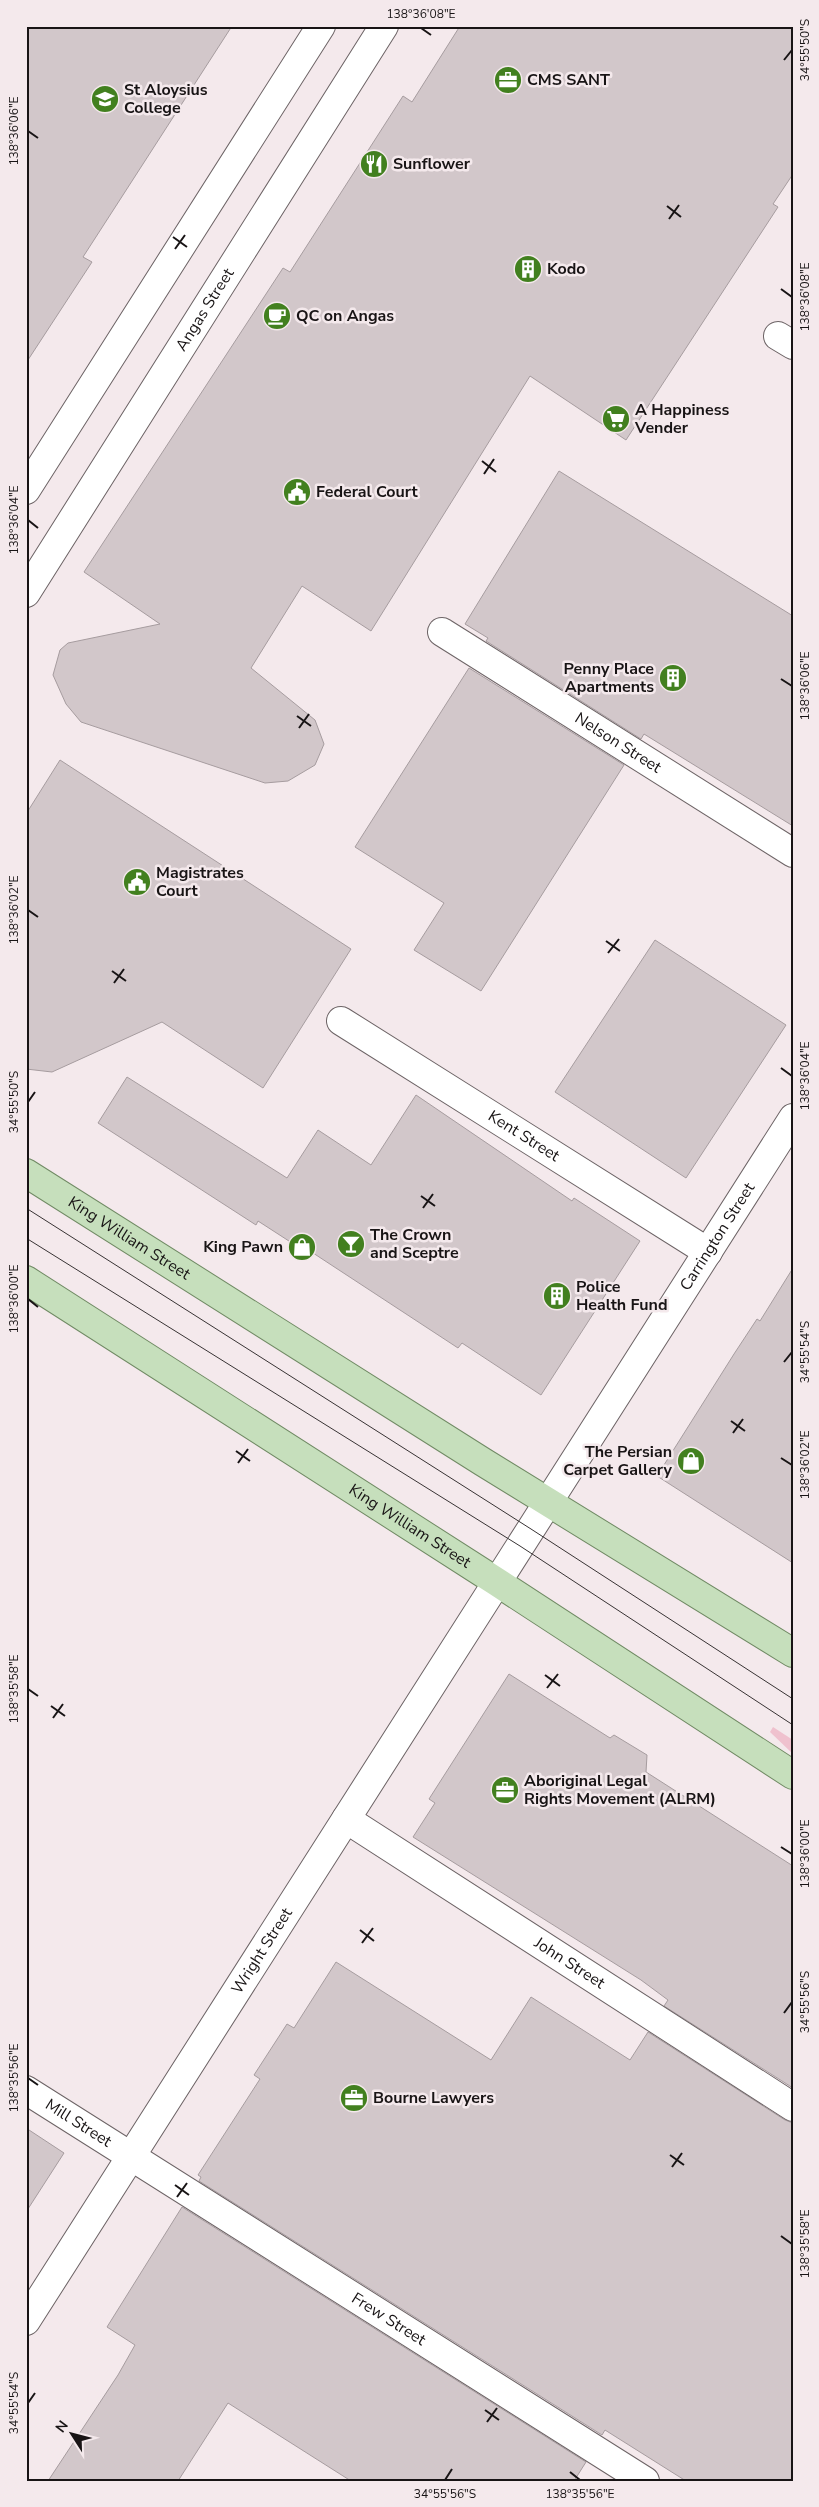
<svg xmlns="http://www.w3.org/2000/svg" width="819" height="2507" font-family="'Nunito Sans',sans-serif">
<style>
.green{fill:#efc1ce}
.building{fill:#d2c7ca;stroke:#a69c9f}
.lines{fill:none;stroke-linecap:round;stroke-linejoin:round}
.minor-casing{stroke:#6c6365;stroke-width:30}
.major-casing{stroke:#708a64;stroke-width:30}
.minor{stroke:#fff;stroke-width:28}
.major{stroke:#c6dfbc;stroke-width:28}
.tram{stroke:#383334;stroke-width:1}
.ticks{fill:none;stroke:#181415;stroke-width:2}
.labels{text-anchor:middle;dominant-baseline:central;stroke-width:5;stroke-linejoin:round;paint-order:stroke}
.poi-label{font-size:16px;font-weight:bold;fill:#181415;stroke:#f4e9ec;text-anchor:start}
.street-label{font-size:16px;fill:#181415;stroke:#f4e9ec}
.neatline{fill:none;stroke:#181415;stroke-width:2}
.ticks-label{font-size:12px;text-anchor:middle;fill:#181415}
</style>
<rect width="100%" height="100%" fill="#f4e9ec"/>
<path class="green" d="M773,1727L793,1740V1754L770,1732Z"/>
<g class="building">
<path d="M26,26H232L83,257L92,262L26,363Z"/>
<path d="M460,26H793V174L773,204L778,207L626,440L530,376L371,631L302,586L251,668L315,720L324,744L315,765L288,781L265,783L81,722L66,704L53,675L60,650L68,643L160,624L84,572L283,268L290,272L403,96L412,102Z"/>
<path d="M559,471L793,616V826L644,734L641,739L486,641L488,638L465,624Z"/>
<path d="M469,668L624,765L481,991L414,950L444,903L355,847Z"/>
<path d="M60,760L351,949L263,1088L162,1022L52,1072L26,1069V814Z"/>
<path d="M655,940L786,1025L686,1178L555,1092Z"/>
<path d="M127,1077L287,1178L318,1130L371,1165L416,1095L572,1201L574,1198L640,1241L541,1395L462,1343L458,1348L310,1251L309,1254L258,1221L256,1225L98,1123Z"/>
<path d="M793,1268V1563L657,1476L734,1354L757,1319L760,1321Z"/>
<path d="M509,1674L610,1738L614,1735L647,1755L646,1772L793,1866V2088L664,2006L668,2000L641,1980L413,1837L435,1803L429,1799Z"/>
<path d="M336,1962L491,2060L531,1997L630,2060L648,2032L785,2120L793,2123V2481H686L605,2430L602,2435L199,2181L201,2177L198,2175L260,2079L254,2075L287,2024L294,2028Z"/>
<path d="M26,2128L64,2153L26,2212Z"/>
<path d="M182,2207L586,2462L574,2481H351L228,2403L178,2481H48L118,2375L135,2345L107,2327Z"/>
</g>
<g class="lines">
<defs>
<g id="minor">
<path d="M778,336L793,345"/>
<path d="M26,490L321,26"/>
<path id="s1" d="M26,593L384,26"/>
<path id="s2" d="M442,632L793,853"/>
<path id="s3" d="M341,1021L708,1252"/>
<path id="s4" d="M346,1819L793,2107"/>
<path id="s5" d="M26,2090L645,2481"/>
<path id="s6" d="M26,2321L793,1118"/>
</g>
<g id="major">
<path id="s7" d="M26,1173L483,1462L793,1653"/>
<path id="s8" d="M26,1280L497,1582L793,1775"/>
</g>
</defs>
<use href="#minor" class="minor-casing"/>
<use href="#major" class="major-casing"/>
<use href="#minor" class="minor"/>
<use href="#major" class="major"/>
<g class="tram">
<path d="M26,1208L531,1529L793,1699"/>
<path d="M26,1238L520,1546L793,1725"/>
</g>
</g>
<path class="ticks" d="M421,28L431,35M784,60L792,50M28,131L38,138M667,206L681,217M669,219L679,205M173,237L187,247M175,249L185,235M781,289L792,297M482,461L496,472M484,474L494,459M28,520L38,528M781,679L792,686M297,716L311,726M299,728L309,714M28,910L38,917M606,941L620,951M608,953L619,939M112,971L126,981M114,983L124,969M781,1068L792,1076M28,1102L35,1092M421,1196L435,1206M423,1208L433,1194M28,1299L38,1307M784,1362L792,1352M731,1421L745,1431M733,1433L743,1419M236,1451L250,1461M781,1458L792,1465M238,1463L248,1449M545,1675L560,1686M547,1688L558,1674M28,1689L38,1696M51,1706L65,1716M53,1718L63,1704M781,1847L792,1854M360,1930L374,1941M362,1943L373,1928M784,2013L792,2002M28,2078L38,2085M670,2155L684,2165M672,2167L682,2153M175,2185L189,2195M177,2197L187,2183M781,2236L792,2244M28,2403L35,2393M485,2410L499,2420M487,2422L497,2408M570,2472L580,2480M445,2480L452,2469"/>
<defs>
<symbol id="office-disc" viewBox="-11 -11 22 22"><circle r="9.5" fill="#42801f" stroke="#f4e9ec"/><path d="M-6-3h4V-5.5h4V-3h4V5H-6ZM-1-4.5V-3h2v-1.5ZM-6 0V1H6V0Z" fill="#fff"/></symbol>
<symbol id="school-disc" viewBox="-11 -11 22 22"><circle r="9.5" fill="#42801f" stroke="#f4e9ec"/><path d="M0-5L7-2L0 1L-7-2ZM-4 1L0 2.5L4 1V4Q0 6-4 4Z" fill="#fff"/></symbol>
<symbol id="restaurant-disc" viewBox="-11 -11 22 22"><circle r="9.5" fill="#42801f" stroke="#f4e9ec"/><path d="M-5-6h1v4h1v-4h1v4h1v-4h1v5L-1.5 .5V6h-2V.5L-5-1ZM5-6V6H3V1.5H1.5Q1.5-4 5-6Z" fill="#fff"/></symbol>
<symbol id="building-disc" viewBox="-11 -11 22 22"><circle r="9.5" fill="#42801f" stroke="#f4e9ec"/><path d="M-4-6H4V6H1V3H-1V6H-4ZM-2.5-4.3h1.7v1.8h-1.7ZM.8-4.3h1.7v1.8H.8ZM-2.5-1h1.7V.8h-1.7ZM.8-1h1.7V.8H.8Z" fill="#fff"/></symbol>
<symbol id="cafe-disc" viewBox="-11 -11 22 22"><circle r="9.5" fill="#42801f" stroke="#f4e9ec"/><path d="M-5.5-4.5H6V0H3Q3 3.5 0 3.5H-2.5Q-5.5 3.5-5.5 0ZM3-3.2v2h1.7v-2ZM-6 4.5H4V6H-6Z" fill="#fff"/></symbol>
<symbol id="supermarket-disc" viewBox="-11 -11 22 22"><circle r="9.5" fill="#42801f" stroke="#f4e9ec"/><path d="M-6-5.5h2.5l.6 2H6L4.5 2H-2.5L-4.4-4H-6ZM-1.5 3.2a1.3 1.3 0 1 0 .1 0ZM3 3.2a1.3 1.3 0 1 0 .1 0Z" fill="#fff"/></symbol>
<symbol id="civic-disc" viewBox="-11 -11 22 22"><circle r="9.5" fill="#42801f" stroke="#f4e9ec"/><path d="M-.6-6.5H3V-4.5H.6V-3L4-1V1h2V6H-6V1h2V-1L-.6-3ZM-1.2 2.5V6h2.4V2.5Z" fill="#fff"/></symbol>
<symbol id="bar-disc" viewBox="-11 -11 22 22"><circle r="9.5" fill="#42801f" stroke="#f4e9ec"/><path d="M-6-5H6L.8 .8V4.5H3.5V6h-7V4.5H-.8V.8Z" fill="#fff"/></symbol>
<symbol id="shop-disc" viewBox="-11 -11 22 22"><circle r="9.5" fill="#42801f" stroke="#f4e9ec"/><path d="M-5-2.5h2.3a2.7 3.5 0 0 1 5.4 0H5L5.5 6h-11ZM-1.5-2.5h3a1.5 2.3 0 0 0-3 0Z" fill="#fff"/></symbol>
</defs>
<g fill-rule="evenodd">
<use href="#office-disc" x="492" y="64" width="32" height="32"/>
<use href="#school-disc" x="89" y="83" width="32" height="32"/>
<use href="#restaurant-disc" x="358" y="148" width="32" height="32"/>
<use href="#building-disc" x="512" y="253" width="32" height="32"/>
<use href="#cafe-disc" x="261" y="300" width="32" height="32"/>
<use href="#supermarket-disc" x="600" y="403" width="32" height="32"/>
<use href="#civic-disc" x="281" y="476" width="32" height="32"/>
<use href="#building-disc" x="657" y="662" width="32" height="32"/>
<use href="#civic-disc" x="121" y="866" width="32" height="32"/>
<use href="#bar-disc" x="335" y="1228" width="32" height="32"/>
<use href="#shop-disc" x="286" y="1231" width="32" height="32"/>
<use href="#building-disc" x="541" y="1280" width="32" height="32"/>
<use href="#shop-disc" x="675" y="1445" width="32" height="32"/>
<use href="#office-disc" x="489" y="1774" width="32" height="32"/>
<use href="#office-disc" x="338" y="2082" width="32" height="32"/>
</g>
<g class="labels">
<g class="poi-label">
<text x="527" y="80">CMS SANT</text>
<text x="124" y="90">St Aloysius<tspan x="124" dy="18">College</tspan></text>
<text x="393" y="164">Sunflower</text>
<text x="547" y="269">Kodo</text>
<text x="296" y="316">QC on Angas</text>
<text x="635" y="410">A Happiness<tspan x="635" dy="18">Vender</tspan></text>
<text x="316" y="492">Federal Court</text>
<text x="654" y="669" text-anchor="end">Penny Place<tspan x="654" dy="18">Apartments</tspan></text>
<text x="156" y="873">Magistrates<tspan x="156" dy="18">Court</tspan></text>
<text x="370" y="1235">The Crown<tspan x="370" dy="18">and Sceptre</tspan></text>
<text x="283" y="1247" text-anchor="end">King Pawn</text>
<text x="576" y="1287">Police<tspan x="576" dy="18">Health Fund</tspan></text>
<text x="672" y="1452" text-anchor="end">The Persian<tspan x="672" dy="18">Carpet Gallery</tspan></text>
<text x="524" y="1781">Aboriginal Legal<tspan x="524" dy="18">Rights Movement (ALRM)</tspan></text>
<text x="373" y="2098">Bourne Lawyers</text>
</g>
<g class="street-label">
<text stroke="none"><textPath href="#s1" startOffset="335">Angas Street</textPath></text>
<text stroke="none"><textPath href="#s2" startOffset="208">Nelson Street</textPath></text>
<text stroke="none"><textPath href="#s3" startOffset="216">Kent Street</textPath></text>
<text stroke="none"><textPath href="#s6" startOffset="1286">Carrington Street</textPath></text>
<text stroke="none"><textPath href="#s7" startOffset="122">King William Street</textPath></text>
<text stroke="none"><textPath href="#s8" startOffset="456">King William Street</textPath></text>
<text stroke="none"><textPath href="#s6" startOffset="439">Wright Street</textPath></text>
<text stroke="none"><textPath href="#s4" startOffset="266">John Street</textPath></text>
<text stroke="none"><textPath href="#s5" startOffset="62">Mill Street</textPath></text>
<text stroke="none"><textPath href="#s5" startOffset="429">Frew Street</textPath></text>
</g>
</g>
<rect width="819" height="2507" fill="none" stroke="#f4e9ec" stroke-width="55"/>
<g transform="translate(72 2434) rotate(306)" stroke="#f4e9ec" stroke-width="4" paint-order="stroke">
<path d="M0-4L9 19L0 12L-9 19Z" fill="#181415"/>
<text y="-8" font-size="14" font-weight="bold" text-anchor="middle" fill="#181415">N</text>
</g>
<rect x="28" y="28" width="764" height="2452" class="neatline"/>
<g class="ticks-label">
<text x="421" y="18">138°36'08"E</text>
<text transform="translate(805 50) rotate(-90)" y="4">34°55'50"S</text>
<text transform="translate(14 131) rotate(-90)" y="4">138°36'06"E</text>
<text transform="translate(805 297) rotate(-90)" y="4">138°36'08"E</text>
<text transform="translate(14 520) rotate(-90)" y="4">138°36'04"E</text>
<text transform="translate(805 686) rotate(-90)" y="4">138°36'06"E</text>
<text transform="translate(14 910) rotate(-90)" y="4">138°36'02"E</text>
<text transform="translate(805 1076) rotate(-90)" y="4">138°36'04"E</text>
<text transform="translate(14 1102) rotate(-90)" y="4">34°55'50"S</text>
<text transform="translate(14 1299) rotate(-90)" y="4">138°36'00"E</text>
<text transform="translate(805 1352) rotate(-90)" y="4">34°55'54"S</text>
<text transform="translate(805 1465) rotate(-90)" y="4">138°36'02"E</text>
<text transform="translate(14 1689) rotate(-90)" y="4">138°35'58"E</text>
<text transform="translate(805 1854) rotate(-90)" y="4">138°36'00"E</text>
<text transform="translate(805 2002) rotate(-90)" y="4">34°55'56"S</text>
<text transform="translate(14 2078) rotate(-90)" y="4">138°35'56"E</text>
<text transform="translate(805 2244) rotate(-90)" y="4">138°35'58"E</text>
<text transform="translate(14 2403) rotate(-90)" y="4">34°55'54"S</text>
<text x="445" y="2498">34°55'56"S</text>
<text x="580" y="2498">138°35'56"E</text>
</g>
</svg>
